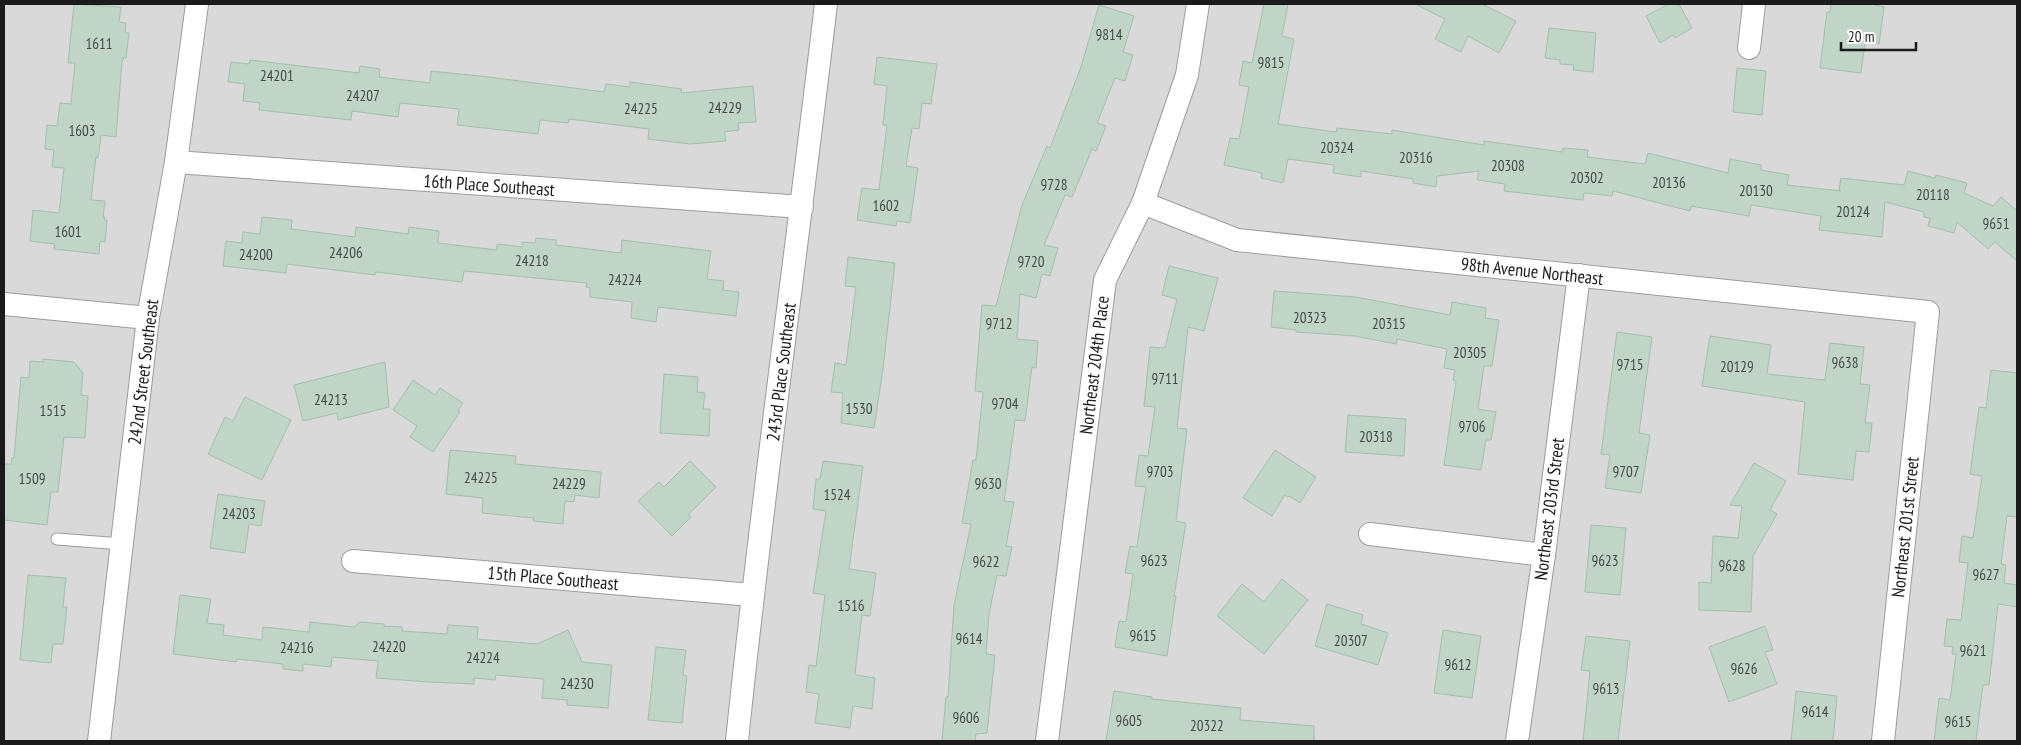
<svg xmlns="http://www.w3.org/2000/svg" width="2021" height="745" font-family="'PT Sans Narrow',sans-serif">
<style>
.residential{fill:#d8d9d8}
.building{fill:#c0d4c8;stroke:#a2bfad}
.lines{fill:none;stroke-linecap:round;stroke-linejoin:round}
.service-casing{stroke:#9c9c9c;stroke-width:13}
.minor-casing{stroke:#9c9c9c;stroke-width:24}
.service{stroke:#fff;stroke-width:11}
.minor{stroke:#fff;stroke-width:22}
.labels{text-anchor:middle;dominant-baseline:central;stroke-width:4.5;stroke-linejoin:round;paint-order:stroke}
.number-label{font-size:15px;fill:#444946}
.street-label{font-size:18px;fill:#1b1b1b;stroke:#fff}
</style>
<rect width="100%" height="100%" fill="#e0ede8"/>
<rect class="residential" x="4" y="4" width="2013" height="737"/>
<g class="building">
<path d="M74,4L121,7L119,22L126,23L125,33H129L126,58L124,57L122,62L116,137L101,135L98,158L96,157L91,200L105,201L103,217H105L104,220H107L105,242L100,241L99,254L54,249L55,244L30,241L33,210L59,213L64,168L52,167L54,150L45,149L47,125L57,126L60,103L71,104L75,63H68Z"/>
<path d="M1264,4H1288L1282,36L1294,39L1278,124L1336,132L1337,128L1392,134V130L1484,145V141L1562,152L1563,148L1588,150L1587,157L1645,164L1648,153L1728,173L1730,159L1761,165V170L1789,175L1787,185L1841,191L1839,190L1841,178L1904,185L1908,171L1935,178L1936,175L1967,183L1964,193L1993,206L2001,197L2017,211V261L1995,242L1988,249L1957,222L1954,233L1928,226L1930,218L1924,217V212L1885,202L1882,237L1819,230L1821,216L1751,205L1749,216L1691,206L1690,211L1613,191L1612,196L1584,193L1583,200L1504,191L1505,184L1477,180L1479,171L1437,176L1436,187L1413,183V179L1361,171V177L1333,173L1334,165L1288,159L1283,183L1261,178L1262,173L1224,165L1230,138L1239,139L1249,87L1239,85L1243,61L1252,63Z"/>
<path d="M1415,4H1482L1516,21L1499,53L1468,36L1461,52L1435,39L1445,19Z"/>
<path d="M1669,4H1679L1692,28L1675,38L1673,35L1660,43L1646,16Z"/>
<path d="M1831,4H1870L1884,7L1879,44L1865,42L1861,73L1820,68L1827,12H1830Z"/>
<path d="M1099,5L1134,16L1123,52L1133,55L1125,81L1115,78L1097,123L1106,126L1096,151L1092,149L1072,197L1065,195L1044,245L1058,248L1050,276L1042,274L1036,298L1020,294L1017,339L1038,341L1036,368L1032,367L1025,421L1015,420L1004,501L1014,502L1006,546L1012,547L1006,576L997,575L989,614L986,654L995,655L987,733L976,734L975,741H942L946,697H948L954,605L971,524L962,523L973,460H976L983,392L975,391L982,305L996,306L1022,205L1047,146L1050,148L1081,67Z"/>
<path d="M1549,28L1596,33L1593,72L1573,70L1574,65L1560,64V60L1545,58Z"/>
<path d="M877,57L937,64L931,104L922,103L919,129L912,128L906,166L918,168L910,223L897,221L896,226L857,220L862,188L879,190L887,125H883L887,86L874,84Z"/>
<path d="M250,60L359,73L360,66L380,69L379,77L430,83L431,71L489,77L604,92L606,84L630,87V82L682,89L681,93L753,86L756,122L738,123L739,130L724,132L726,141L690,144L648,139L649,129L569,119L568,123L540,120L538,134L457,125L459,109L400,103L398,117L352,111L351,120L259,110L260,103L243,101L245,84L228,82L231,62L249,64Z"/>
<path d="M1737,68L1766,71L1762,115L1733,112Z"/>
<path d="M262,217L292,220L291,229L355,237L356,227L408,234L409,227L439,231L438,243L497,250V244L522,247V242L535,243L536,238L556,240V245L621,253L622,240L711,251L707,279L724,281L723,290L739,292L736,316L658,307L656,322L631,318L632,302L590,297V288L586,287L587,283L464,271L462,282L376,272L375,275L287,264L286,273L223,266L226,241L242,243L243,232L260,234Z"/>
<path d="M848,257L895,263L883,369L874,428L841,423L843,393L831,392L835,363L846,365L856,287L845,286Z"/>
<path d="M1169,266L1218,278L1204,331L1188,327L1177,428L1187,429L1176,521L1186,523L1174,596H1176L1167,656L1115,647L1119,621L1126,622L1133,574L1125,573L1130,546L1137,547L1146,487L1135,486L1139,455L1148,456L1155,407L1144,406L1150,347L1165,348L1177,299L1162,295Z"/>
<path d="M1274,291L1356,297L1450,315L1452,302L1486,308L1485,318L1499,320L1492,366H1484L1478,409L1496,412L1491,440H1486L1481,470L1444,465L1456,381L1453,380L1455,370L1444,368L1447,349L1397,339L1396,344L1355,336L1296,332V330L1271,327Z"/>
<path d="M1617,332L1652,337L1639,433L1650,435L1641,493L1605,488L1610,455L1601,454Z"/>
<path d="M1710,336L1771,345L1767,374L1825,380L1830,343L1864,347L1860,384L1870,385L1865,423H1872L1869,452L1856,451L1853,480L1798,474L1805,402L1702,386Z"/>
<path d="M43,359L74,362L83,373L81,395L88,396L85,438L64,437L58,492H51L47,525L4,520V464H11L12,458H14L21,377L29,378L30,361L43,362Z"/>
<path d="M385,362L389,407L338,420L337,413L303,421L294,385Z"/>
<path d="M1991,370L2017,373V517L2007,516L2001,564L2006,565L2004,583L2017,585V607L1998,604L1989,685H1983L1976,741H1934L1939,698L1950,700L1956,654H1952L1953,647L1944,646L1947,619L1961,620L1968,563L1959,562L1962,536L1973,538L1982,476L1970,474L1979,407L1986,408Z"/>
<path d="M664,374L698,377L697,392L705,393L703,409H710L709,436L660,433Z"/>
<path d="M413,380L435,395L440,388L463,403L458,411L460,412L433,452L410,437L417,426L393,410Z"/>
<path d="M245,397L291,420L262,480L208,454L225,417L233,421Z"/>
<path d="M1348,415L1406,419L1404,456L1345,452Z"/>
<path d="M450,450L516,456L515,464L601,472L599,498L575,495L574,502L565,501L563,524L533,521L534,518L482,513L483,498L446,494Z"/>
<path d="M1275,450L1316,477L1300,503L1289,496L1288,497L1285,495L1272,516L1243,498Z"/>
<path d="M690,461L716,487L688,515L691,517L672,536L638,501L659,482L664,487Z"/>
<path d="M823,461L863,466L849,569L876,573L870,616L862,615L855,673L856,675L875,678L872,709L853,706L850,728L815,723L819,694L806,692L809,665L816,666L825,595L813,593L826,511L813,509L816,479H820Z"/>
<path d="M1754,463L1786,481L1770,510L1777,514L1753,556L1751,612L1699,610V582L1711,583L1713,536L1738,538L1742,506L1730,505Z"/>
<path d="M218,494L265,501L261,526L249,524L245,553L210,548Z"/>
<path d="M1591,525L1626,528L1620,595L1585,592Z"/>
<path d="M28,575L66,578L63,607H67L63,644H53L51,663L20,660Z"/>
<path d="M1282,579L1308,600L1264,654L1217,616L1242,584L1264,602Z"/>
<path d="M180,595L211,599L207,623L224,625L223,635L262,640L263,627L309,632L310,622L354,627L360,622L384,624V626L402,627V631L447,634L448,625L478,627L477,639L537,644L568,630L582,662L612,665L608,708L567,705V700L542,698L544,679L496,675L495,680L474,678V684L429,682L376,678L378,661L332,657L331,667L303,664V671L283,669V664L237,659L236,662L173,654Z"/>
<path d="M1327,604L1363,615L1361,624L1388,633L1378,665L1315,646Z"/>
<path d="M1765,626L1773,650L1765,652L1777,684L1729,702L1709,647Z"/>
<path d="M1443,630L1481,636L1472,698L1434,693Z"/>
<path d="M1586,636L1630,641L1618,741H1583L1590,671L1581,670Z"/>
<path d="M656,647L686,650L683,675L687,676L682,723L648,720Z"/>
<path d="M1114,691L1152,697V699L1241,708L1240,720L1314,726V741H1106Z"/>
<path d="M1796,691L1837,696L1833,741H1791Z"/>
</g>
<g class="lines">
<defs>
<path id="service" d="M57,539L122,544"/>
<g id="minor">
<path d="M1749,48L1754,4"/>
<path d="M176,162L802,207"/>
<path d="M1143,203L1237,240L1928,312L1883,741"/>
<path d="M4,304L148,318"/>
<path d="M1370,534L1544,555"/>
<path d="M353,561L752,595"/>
<path d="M99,741L148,318L176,162L197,4"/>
<path d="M737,741C762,495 797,250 826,4"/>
<path d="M1047,741L1105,280L1143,203L1187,75L1198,4"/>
<path d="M1517,741L1544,555L1579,275"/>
</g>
</defs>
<use href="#service" class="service-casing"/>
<use href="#minor" class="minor-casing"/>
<use href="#service" class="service"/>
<use href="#minor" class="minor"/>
</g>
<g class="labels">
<g class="number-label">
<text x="1109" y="34">9814</text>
<text x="99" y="43">1611</text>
<text x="1271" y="62">9815</text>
<text x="277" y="75">24201</text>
<text x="363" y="95">24207</text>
<text x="725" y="107">24229</text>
<text x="641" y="108">24225</text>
<text x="82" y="130">1603</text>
<text x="1337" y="147">20324</text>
<text x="1416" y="157">20316</text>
<text x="1508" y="165">20308</text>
<text x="1587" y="177">20302</text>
<text x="1669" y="182">20136</text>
<text x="1054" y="184">9728</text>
<text x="1756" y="190">20130</text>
<text x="1933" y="194">20118</text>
<text x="886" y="205">1602</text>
<text x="1853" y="211">20124</text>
<text x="1996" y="223">9651</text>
<text x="68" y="231">1601</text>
<text x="346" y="252">24206</text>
<text x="256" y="254">24200</text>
<text x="532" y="260">24218</text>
<text x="1031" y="261">9720</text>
<text x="625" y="279">24224</text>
<text x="1310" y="317">20323</text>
<text x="999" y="323">9712</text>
<text x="1389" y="323">20315</text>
<text x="1470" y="352">20305</text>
<text x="1845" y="362">9638</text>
<text x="1630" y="364">9715</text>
<text x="1737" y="366">20129</text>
<text x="1165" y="378">9711</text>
<text x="331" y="399">24213</text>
<text x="1005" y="403">9704</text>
<text x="859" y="408">1530</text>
<text x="53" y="410">1515</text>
<text x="1472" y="426">9706</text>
<text x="1376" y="436">20318</text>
<text x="1160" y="471">9703</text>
<text x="1626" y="471">9707</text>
<text x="481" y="477">24225</text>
<text x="32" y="478">1509</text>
<text x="569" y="483">24229</text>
<text x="988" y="483">9630</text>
<text x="837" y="494">1524</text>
<text x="239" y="513">24203</text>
<text x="1154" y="560">9623</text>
<text x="1605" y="560">9623</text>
<text x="986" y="561">9622</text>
<text x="1732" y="565">9628</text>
<text x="1986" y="574">9627</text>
<text x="851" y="605">1516</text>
<text x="1143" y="635">9615</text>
<text x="969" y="638">9614</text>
<text x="1351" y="640">20307</text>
<text x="389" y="646">24220</text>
<text x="297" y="647">24216</text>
<text x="1973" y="650">9621</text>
<text x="483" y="657">24224</text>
<text x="1458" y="664">9612</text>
<text x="1744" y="668">9626</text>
<text x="577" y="683">24230</text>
<text x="1606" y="688">9613</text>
<text x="1815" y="711">9614</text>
<text x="966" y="717">9606</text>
<text x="1129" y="720">9605</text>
<text x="1958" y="721">9615</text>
<text x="1207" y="725">20322</text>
</g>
<g class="street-label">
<text transform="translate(489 185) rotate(4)">16th Place Southeast</text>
<text transform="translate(1532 271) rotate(6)">98th Avenue Northeast</text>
<text transform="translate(1094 365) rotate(-83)">Northeast 204th Place</text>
<text transform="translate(143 372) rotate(-83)">242nd Street Southeast</text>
<text transform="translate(781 372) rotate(-83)">243rd Place Southeast</text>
<text transform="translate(1549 509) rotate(-83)">Northeast 203rd Street</text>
<text transform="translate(1905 527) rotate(-84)">Northeast 201st Street</text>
<text transform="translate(553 578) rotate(5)">15th Place Southeast</text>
</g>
</g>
<rect width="2021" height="745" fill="none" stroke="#1b1b1b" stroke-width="10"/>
<path d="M1841 42v8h75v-8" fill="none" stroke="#1b1b1b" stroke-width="2.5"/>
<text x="1848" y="42" font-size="15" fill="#1b1b1b" stroke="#ffffff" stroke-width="4" paint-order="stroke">20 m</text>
</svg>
